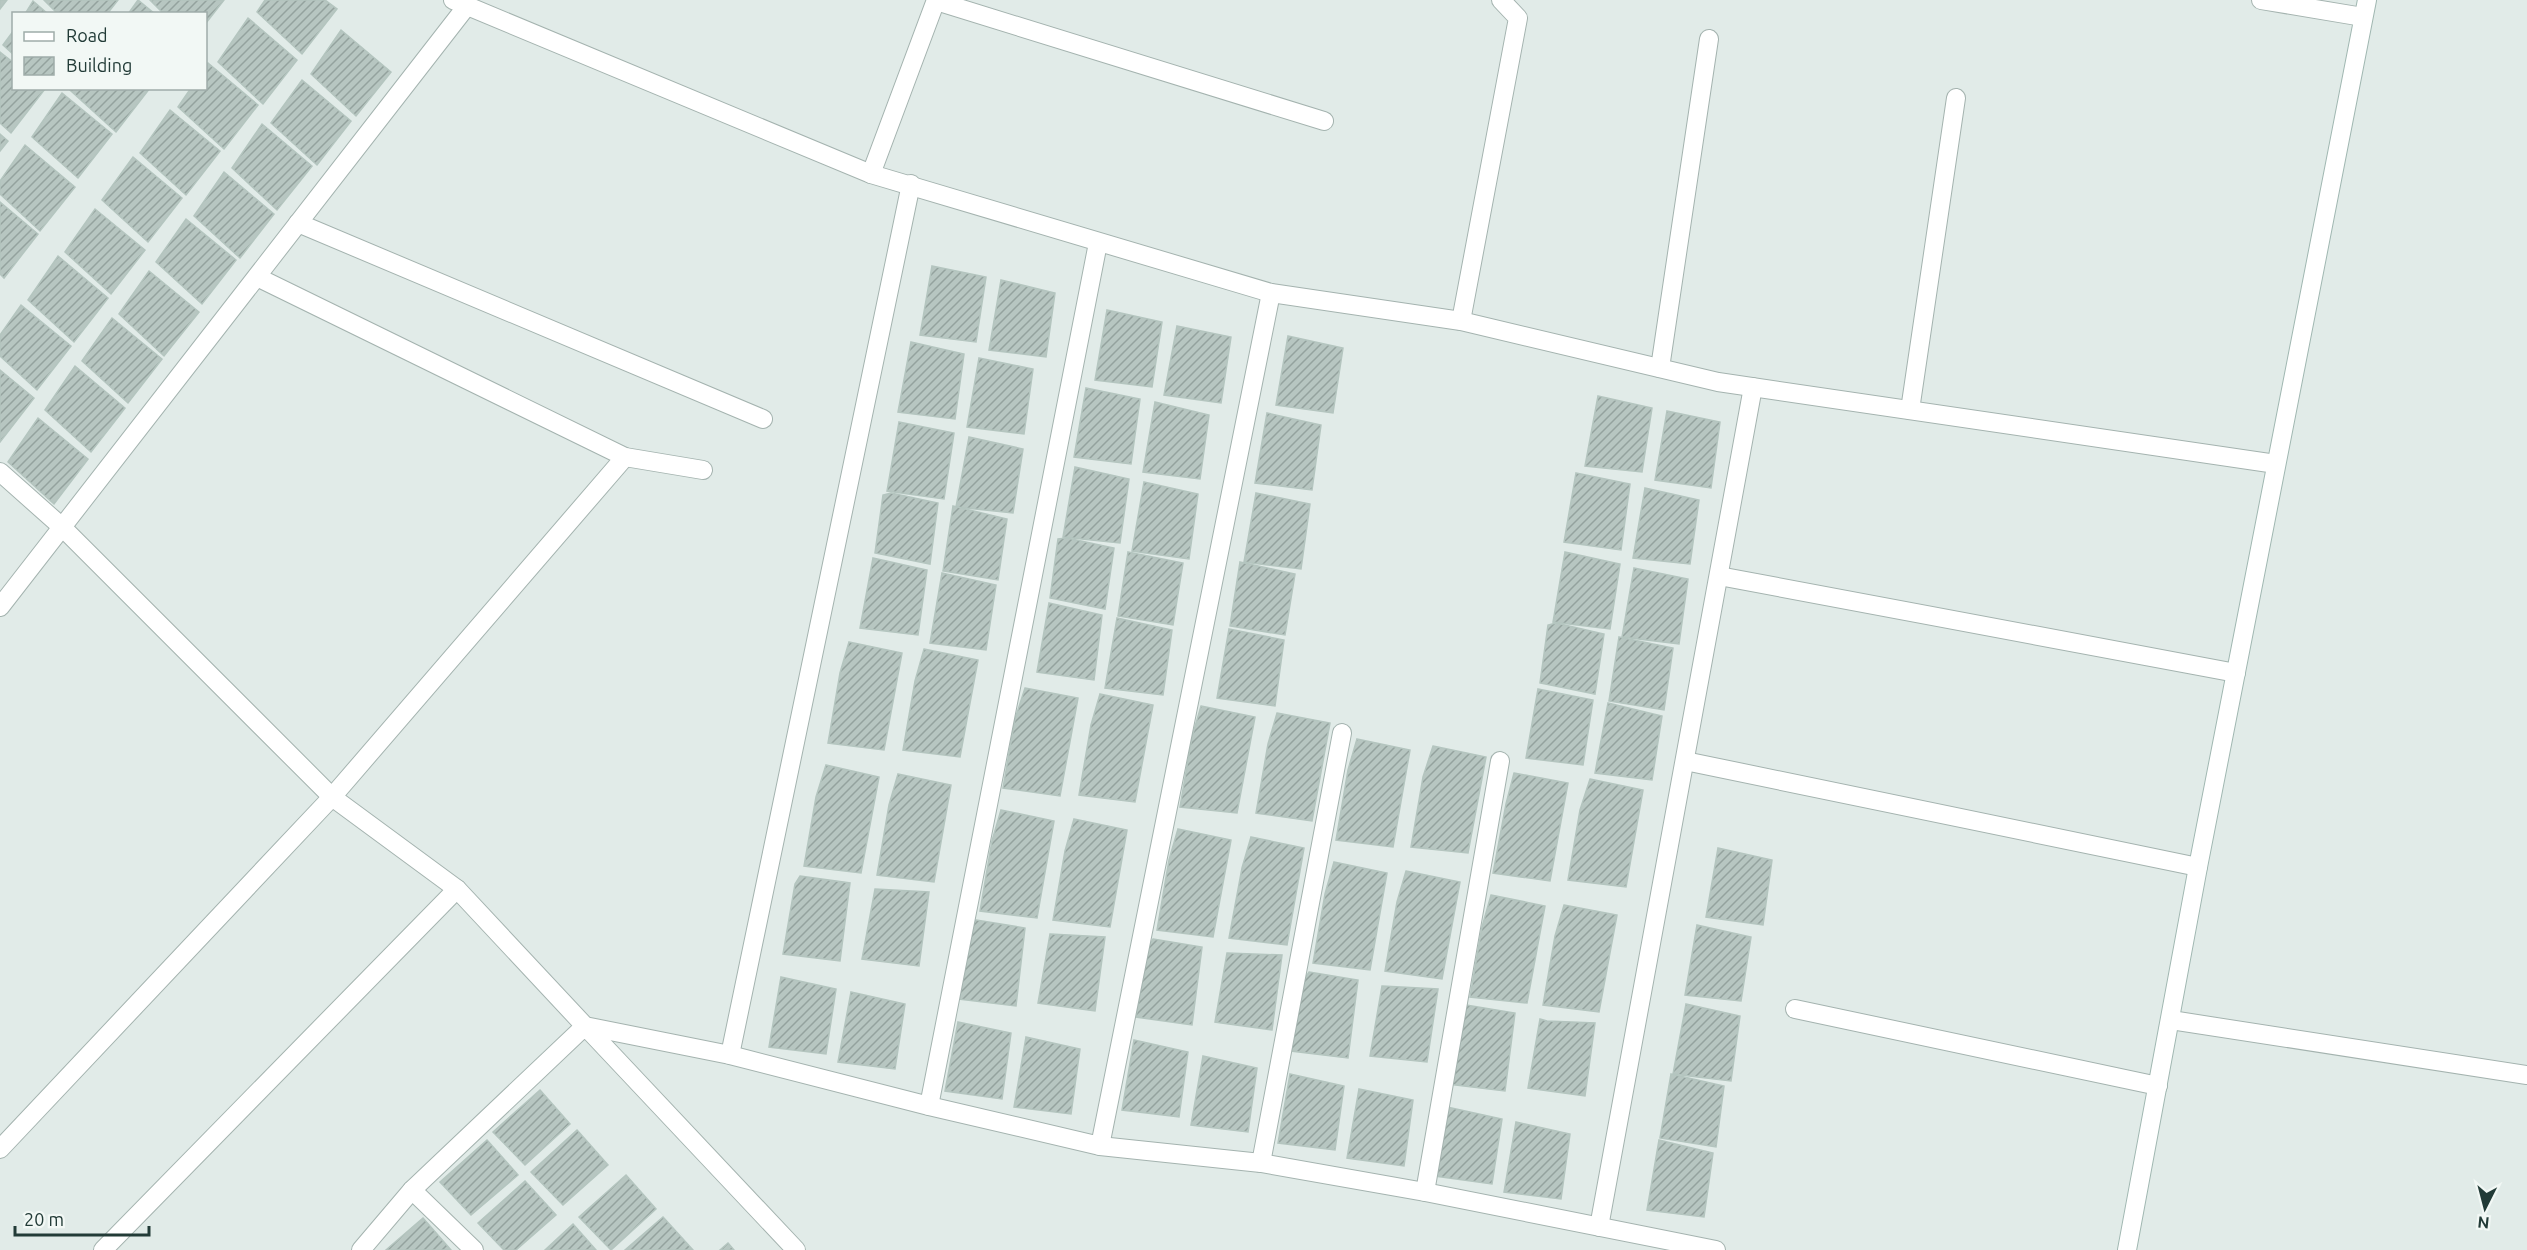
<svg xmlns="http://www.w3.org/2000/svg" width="2527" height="1250" font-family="Ubuntu,sans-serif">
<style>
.building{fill:url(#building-hatch);stroke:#b4c5bf;stroke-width:1.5}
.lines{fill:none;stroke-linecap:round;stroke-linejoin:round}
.street-casing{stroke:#a4b3af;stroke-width:20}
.secondary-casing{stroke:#a0b7b1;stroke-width:20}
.street{stroke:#fff;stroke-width:18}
.secondary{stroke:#fff;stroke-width:18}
</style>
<defs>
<pattern id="building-hatch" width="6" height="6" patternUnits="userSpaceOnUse" patternTransform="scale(1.5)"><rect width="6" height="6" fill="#b7c6c1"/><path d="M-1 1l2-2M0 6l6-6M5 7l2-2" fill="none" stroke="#94a29e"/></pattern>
</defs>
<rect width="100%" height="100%" fill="#e1ebe8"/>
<g class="building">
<path d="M0,0H7L0,9Z"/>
<path d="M44,0H118L107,14H58Z"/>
<path d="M138,0L155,14H128Z"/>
<path d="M150,0H224L206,23V14H164Z"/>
<path d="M265,0H325L337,9L302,54L257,12Z"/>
<path d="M33,1L48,14H25Z"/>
<path d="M248,18L297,60L263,104L218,62Z"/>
<path d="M14,30V55L3,45Z"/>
<path d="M341,30L391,72L356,116L311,74Z"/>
<path d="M0,52L14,63V88L45,89L11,133L0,123Z"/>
<path d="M208,63L258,105L224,149L178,107L191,88H206V67Z"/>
<path d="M302,80L351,121L317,165L271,123Z"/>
<path d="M71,88H150L116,132L70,90Z"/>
<path d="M62,93L112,134L78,178L32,137Z"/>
<path d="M170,110L220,151L186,195L140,153Z"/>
<path d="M262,124L312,166L277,210L232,168Z"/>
<path d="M0,134L8,141L0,151Z"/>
<path d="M25,145L75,187L40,231L0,194V181Z"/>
<path d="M133,157L182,198L148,242L102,200Z"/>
<path d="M224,172L274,214L240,258L194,216Z"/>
<path d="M0,202L38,234L4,278L0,274Z"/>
<path d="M95,209L145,250L111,294L65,252Z"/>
<path d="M186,219L236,260L202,304L156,262Z"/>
<path d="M58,256L108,298L74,342L28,300Z"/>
<path d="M932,266L986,277L976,342L920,335Z"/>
<path d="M149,271L199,312L164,356L119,314Z"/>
<path d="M1001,280L1055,293L1046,357L989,350Z"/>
<path d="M21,305L71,346L37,390L0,356V335Z"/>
<path d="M1107,310L1162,322L1152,387L1095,380Z"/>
<path d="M112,318L162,359L128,403L82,361Z"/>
<path d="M1177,326L1231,337L1221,403L1164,395Z"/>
<path d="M1288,336L1343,348L1333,413L1276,405Z"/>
<path d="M911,342L964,354L955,419L898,412Z"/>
<path d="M979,358L1033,369L1024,434L967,427Z"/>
<path d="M75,366L125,408L91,452L45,410Z"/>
<path d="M0,370L34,398L0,442Z"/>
<path d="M1086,388L1140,399L1131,464L1074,457Z"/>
<path d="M1598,396L1652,408L1642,472L1585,466Z"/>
<path d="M1155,402L1209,415L1200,479L1143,472Z"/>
<path d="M1667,411L1720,422L1711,488L1655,480Z"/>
<path d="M1267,413L1321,425L1312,490L1255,483Z"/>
<path d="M38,418L88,459L54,504L8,462Z"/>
<path d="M899,422L954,433L944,499L887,491Z"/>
<path d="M969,437L1023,449L1013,513L956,507Z"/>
<path d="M1075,467L1129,479L1120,543L1063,537Z"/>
<path d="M1576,473L1630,484L1621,550L1564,542Z"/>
<path d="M1144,482L1198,494L1189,559L1132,551Z"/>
<path d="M1645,488L1699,500L1690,564L1633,558Z"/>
<path d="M891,493L938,503L930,564L875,553L883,495Z"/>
<path d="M1256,493L1310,504L1301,569L1244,562Z"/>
<path d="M953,506L1007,519L998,580L943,571Z"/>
<path d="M1067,538L1114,548L1105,609L1050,598L1058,539Z"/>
<path d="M1128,552L1183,563L1173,625L1118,616Z"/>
<path d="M1565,552L1620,564L1610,629L1553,622Z"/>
<path d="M873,558L927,570L918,635L860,628Z"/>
<path d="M1240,562L1295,574L1285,635L1230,626Z"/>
<path d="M1634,568L1688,579L1679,644L1622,637Z"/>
<path d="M942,573L996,585L986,650L930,643Z"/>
<path d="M1049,603L1102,615L1094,680L1037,672Z"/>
<path d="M1117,618L1172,630L1163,695L1105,688Z"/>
<path d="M1556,623L1604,634L1595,694L1540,683L1548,625Z"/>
<path d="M1229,629L1284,640L1275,706L1217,698Z"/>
<path d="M1619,637L1673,648L1664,710L1609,701Z"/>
<path d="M849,642L902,653L884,750L828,743L840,673Z"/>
<path d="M924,649L978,660L960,757L903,750L915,681Z"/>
<path d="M1025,688L1078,698L1060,796L1003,788L1015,719Z"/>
<path d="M1538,689L1593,700L1583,765L1526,758Z"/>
<path d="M1100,694L1153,705L1135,802L1079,795L1091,725Z"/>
<path d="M1608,703L1662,716L1652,780L1595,773Z"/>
<path d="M1201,706L1255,717L1237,813L1180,807L1192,737Z"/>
<path d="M1277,713L1330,723L1312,821L1256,813L1268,744Z"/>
<path d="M1357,739L1410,750L1393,847L1336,840L1348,770Z"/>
<path d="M1433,746L1486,757L1468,853L1411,847L1423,777Z"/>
<path d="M826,765L879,777L861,873L804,866L816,797Z"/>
<path d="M1514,773L1568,783L1550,881L1493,873L1506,804Z"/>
<path d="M898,774L951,785L934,882L877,875L889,805Z"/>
<path d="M1590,779L1643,790L1626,887L1568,880L1580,810Z"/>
<path d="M1001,810L1054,821L1037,918L980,911L992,841Z"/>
<path d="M1074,819L1127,830L1110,927L1053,920L1065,851Z"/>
<path d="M1178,829L1231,840L1213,937L1157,930L1169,860Z"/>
<path d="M1251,837L1304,848L1287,945L1229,938L1242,868Z"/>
<path d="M1718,848L1772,860L1763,925L1706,917Z"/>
<path d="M1334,862L1387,873L1370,970L1313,963L1325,894Z"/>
<path d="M1406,871L1460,882L1442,979L1385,971L1397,902Z"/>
<path d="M800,876L850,883L840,961L783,954L795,884Z"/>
<path d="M875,889L929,892L919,966L862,959Z"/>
<path d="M1491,895L1545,906L1527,1003L1470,997L1482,927Z"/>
<path d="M1564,905L1617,915L1599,1012L1543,1005L1555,936Z"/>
<path d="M976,920L1025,928L1016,1006L959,999L971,929Z"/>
<path d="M1697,925L1751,937L1741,1001L1685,995Z"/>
<path d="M1050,934L1105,937L1095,1011L1038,1003Z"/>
<path d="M1153,939L1202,947L1192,1025L1136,1017L1148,948Z"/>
<path d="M1227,953L1282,955L1272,1030L1215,1022Z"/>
<path d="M1309,972L1358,980L1348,1058L1291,1051L1303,981Z"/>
<path d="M781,977L836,989L826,1054L769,1047Z"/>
<path d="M1382,986L1438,989L1427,1062L1370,1056Z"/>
<path d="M851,992L905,1004L895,1069L838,1062Z"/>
<path d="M1686,1004L1740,1016L1731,1081L1673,1074Z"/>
<path d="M1466,1005L1515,1013L1505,1091L1448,1084Z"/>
<path d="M1540,1019L1547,1021L1595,1023L1585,1096L1528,1088Z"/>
<path d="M958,1022L1011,1033L1002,1099L945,1091Z"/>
<path d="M1026,1037L1080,1049L1071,1114L1014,1107Z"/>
<path d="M1134,1040L1188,1052L1179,1117L1122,1110Z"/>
<path d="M1203,1056L1257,1068L1248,1132L1191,1125Z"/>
<path d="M1290,1074L1344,1086L1335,1150L1278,1143Z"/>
<path d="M1671,1074L1724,1086L1716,1147L1660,1138Z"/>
<path d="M1359,1089L1413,1100L1404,1166L1347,1158Z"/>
<path d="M540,1090L570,1124L525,1165L493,1132Z"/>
<path d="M1447,1107L1502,1119L1492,1184L1435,1176Z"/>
<path d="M1516,1122L1570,1134L1561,1199L1504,1192Z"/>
<path d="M577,1130L608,1165L563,1205L531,1172Z"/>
<path d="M487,1140L518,1175L471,1215L440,1182Z"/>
<path d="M1659,1140L1713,1153L1704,1217L1647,1210Z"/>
<path d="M626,1175L656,1209L611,1250L579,1217Z"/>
<path d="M525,1181L556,1215L516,1250H504L478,1223Z"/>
<path d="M663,1217L693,1250H625Z"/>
<path d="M423,1218L451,1250H386Z"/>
<path d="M573,1224L596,1250H545Z"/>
<path d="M728,1243L734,1250H720Z"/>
</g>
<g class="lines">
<defs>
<g id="street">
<path d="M453,0L871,174L1271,293L1461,321L1718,382L2276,464"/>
<path d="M2261,0L2363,17"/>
<path d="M936,1L1324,121"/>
<path d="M871,174L936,0"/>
<path d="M298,223L763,419"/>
<path d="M257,277L625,457L703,470"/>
<path d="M1461,321L1518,18L1501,0"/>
<path d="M1660,368L1709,39"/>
<path d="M1910,410L1956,98"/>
<path d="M0,472L62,527L332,797L457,889L585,1026L730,1055L929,1106L1100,1146L1261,1163L1425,1192L1716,1250"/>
<path d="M1719,576L2236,673"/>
<path d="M0,607L466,7"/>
<path d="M1685,761L2198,867"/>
<path d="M1795,1009L2158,1086"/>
<path d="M2171,1020L2527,1075"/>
<path d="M730,1055L911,184"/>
<path d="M929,1106L1098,243"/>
<path d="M1100,1146L1271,293"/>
<path d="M0,1149L332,797L625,457"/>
<path d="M1261,1163L1342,733"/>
<path d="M412,1190L474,1250"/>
<path d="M1425,1192L1500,761"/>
<path d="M1599,1227L1753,387"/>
<path d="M103,1250L457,889"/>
<path d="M361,1250L412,1190L585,1026L796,1250"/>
</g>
<path id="secondary" d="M2127,1250L2198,867L2367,0"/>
</defs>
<use href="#street" class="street-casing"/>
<use href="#secondary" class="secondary-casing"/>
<use href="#street" class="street"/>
<use href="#secondary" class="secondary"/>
</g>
<rect x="12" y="12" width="195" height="78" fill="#f2f8f5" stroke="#9faca9" stroke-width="1.5"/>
<rect x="24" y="32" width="30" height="9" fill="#ffffff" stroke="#9faca9" stroke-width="1.5"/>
<text x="66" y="42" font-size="18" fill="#223b37">Road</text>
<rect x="24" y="57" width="30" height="18" fill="url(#building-hatch)" stroke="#9faca9" stroke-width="1.5"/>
<text x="66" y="72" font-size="18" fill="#223b37">Building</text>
<g transform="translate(2485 1208) rotate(186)" stroke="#f2f8f5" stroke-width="4.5" paint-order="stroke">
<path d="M0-4.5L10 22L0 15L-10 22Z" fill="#223b37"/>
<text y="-9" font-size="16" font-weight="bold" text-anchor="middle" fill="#223b37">N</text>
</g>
<path d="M15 1226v9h134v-9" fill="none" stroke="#223b37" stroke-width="3"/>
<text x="24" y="1226" font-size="18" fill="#223b37" stroke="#f2f8f5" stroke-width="4.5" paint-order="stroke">20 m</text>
</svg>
